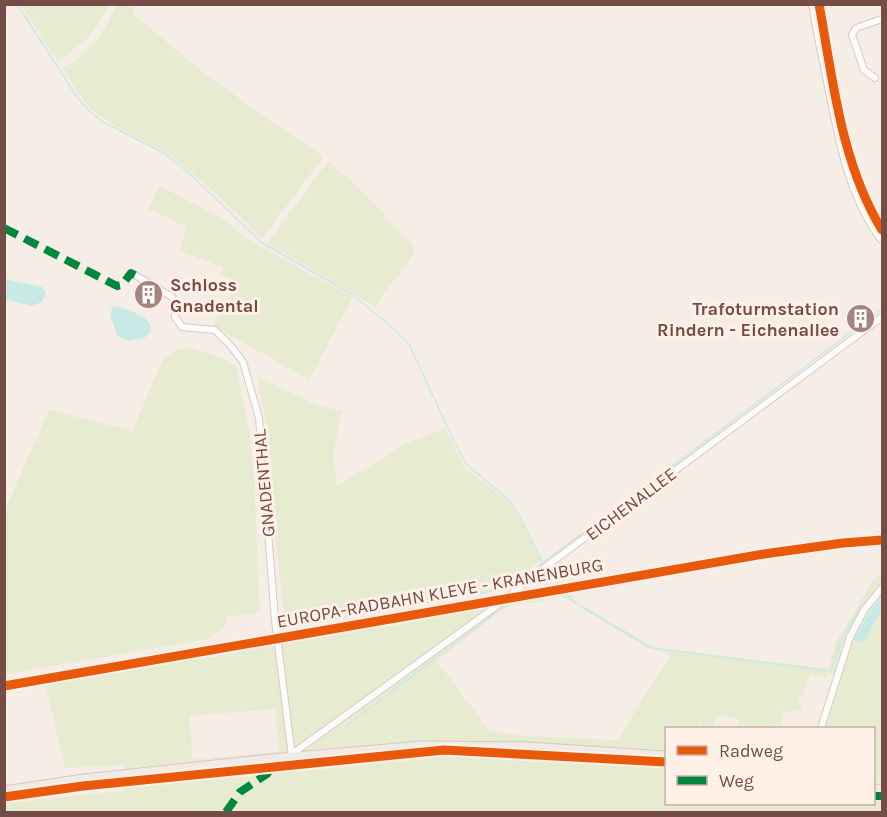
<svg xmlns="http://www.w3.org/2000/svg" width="887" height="817" font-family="Karla,sans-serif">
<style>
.green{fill:#e7ecd0;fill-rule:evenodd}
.water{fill:#c7eae6}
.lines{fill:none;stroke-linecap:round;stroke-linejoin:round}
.stream{stroke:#c7eae6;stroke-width:1.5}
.street-casing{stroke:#d8c9c5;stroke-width:8}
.secondary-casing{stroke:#d8c8c3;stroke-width:10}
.primary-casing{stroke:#d6c7c3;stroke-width:11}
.street{stroke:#fefcfb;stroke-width:6}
.secondary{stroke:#fefcfb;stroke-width:8}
.primary{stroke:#f2eae4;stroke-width:9}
.rail{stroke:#e3e0e4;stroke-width:1.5;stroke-dasharray:9 6;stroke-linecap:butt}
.quiet{stroke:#00873e;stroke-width:8;stroke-dasharray:15 8;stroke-linecap:butt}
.cycleway-casing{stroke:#fff1e8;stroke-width:13}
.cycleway{stroke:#e8590c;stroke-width:9}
.labels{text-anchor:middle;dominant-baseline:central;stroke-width:6;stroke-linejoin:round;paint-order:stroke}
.poi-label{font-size:18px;font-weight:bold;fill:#764d46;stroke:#fff1e8;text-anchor:start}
.street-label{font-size:18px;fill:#764d46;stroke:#fff1e8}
</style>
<rect width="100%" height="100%" fill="#f7ede7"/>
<g class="green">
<path d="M21,5H110L87,40L57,61Z"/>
<path d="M118,5H137L134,8V15L207,75L261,114L320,153L323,158L262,238C233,210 205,181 172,157C149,140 103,125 86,103C77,93 70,80 63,68L82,55L98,39Z"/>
<path d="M328,161L356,186L412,244L414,253L375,307L268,243Z"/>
<path d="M160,186L221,218L257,245L353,297L309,380L212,325L239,282L221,275L222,267L179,250L187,227L148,209Z"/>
<path d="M192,348L225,359L236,366L250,436L254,478L260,613L227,617L226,625L209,639L5,674V610H7L4,607L5,510L49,410L132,431L163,359L178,349Z"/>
<path d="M257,376L316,405L342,411L333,455L337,486L405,444L445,428L465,468L502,497L516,512L542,560L505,588L285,624L274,527L266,421Z"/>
<path d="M882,574V786L874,784V728H824L837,678L828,673L826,678L810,675L803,697H800L798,704L802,706L801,711L794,709L792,713L783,711L780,728H782L758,724L757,728H738L740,719L717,715L714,727L699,723L697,728H666V751L614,747L610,762L666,766V804H874V799L882,800V812H5V803L122,791L125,765L65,768L45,684C62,681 79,679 96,676C119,672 196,650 213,658L216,652C338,635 459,608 581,588L572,593L574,600L653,647L828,669L837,640L874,579ZM563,597L647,648L671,654L617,740L527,736L490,731L437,661L502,610L511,606ZM275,709L279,752L193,759L189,716Z"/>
</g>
<g class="water">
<path d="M4,279L42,287L46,293L42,302L31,306L5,299Z"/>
<path d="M117,306C130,311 153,316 151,332L144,338L128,341L117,335L110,315L112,308Z"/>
<path d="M882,596C882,600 883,603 882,607C882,610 865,640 863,643L855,641L854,638L876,603Z"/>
</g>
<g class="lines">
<g class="stream">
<path d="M17,4L77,97L90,112L105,123L164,153L189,173L261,242L353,295L393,328L409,344L454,441L467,465L504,496L517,511L544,566"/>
<path d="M547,570L563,579L566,594L575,603"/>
<path d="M581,606L651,648L831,671L842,638L853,619L882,583"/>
<path d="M501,609L510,604L566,594"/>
<path d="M282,629L509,588L882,309"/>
<path d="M346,726L494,614"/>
</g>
<defs>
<g id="street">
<path d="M875,78L864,70L852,35L856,28L882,19"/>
<path d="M135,275L172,297L175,301V317L182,327L215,330L230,345L243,362L259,418L275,620L292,757"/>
<path d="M821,728L850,637L864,610L882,588"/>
<path d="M292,754L494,608L544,568L882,317"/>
</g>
<path id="secondary" d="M813,4C817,30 823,56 828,82C839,135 848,195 882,239"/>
<g id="primary">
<path d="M874,789L882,790"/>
<path d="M4,791L84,779L271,759L422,746L528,747L666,756"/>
</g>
</defs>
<use href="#street" class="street-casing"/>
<use href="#secondary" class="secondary-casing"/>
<use href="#primary" class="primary-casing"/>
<use href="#street" class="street"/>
<use href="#secondary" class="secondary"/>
<use href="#primary" class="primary"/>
<path class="rail" d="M4,683L762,550L836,540L882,537"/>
<g class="quiet">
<path d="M4,228L117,286L122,285L131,273L135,275"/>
<path d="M874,796H882"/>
<path d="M226,812L240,792L267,774L272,767"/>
</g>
<defs>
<g id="cycleway">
<path d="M819,4C833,80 841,163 882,230"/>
<path d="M4,686L764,554L843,543L882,540"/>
<path d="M4,797L83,786L444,750L666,762"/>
</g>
</defs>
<use href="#cycleway" class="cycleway-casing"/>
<use href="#cycleway" class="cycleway"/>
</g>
<defs>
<symbol id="building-disc" viewBox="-11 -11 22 22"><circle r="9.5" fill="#a3857e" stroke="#fff1e8"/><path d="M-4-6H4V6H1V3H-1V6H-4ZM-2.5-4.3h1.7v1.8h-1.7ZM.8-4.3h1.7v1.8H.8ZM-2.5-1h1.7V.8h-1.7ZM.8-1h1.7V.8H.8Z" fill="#fff"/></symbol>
</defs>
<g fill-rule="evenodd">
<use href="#building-disc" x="132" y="278" width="33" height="33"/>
<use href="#building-disc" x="844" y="302" width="33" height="33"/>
</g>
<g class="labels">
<g class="poi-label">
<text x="170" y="285">Schloss<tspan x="170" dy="21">Gnadental</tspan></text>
<text x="839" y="309" text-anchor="end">Trafoturmstation<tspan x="839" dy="21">Rindern - Eichenallee</tspan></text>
</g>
<g class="street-label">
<text transform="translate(264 483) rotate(-95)">GNADENTHAL</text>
<text transform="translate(631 504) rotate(-37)">EICHENALLEE</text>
<text transform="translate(440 593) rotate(-10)">EUROPA-RADBAHN KLEVE - KRANENBURG</text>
</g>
</g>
<rect width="887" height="817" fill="none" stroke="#764d46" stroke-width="12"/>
<rect x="665" y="727" width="210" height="78" fill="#fff1e8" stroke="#c8afa7" stroke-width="1.5"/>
<rect x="677" y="746" width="30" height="9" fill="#e8590c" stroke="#c8afa7" stroke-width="1.5"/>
<text x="719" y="757" font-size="18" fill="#764d46">Radweg</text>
<rect x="677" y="776" width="30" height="9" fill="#00873e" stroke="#c8afa7" stroke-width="1.5"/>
<text x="719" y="787" font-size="18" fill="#764d46">Weg</text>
</svg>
